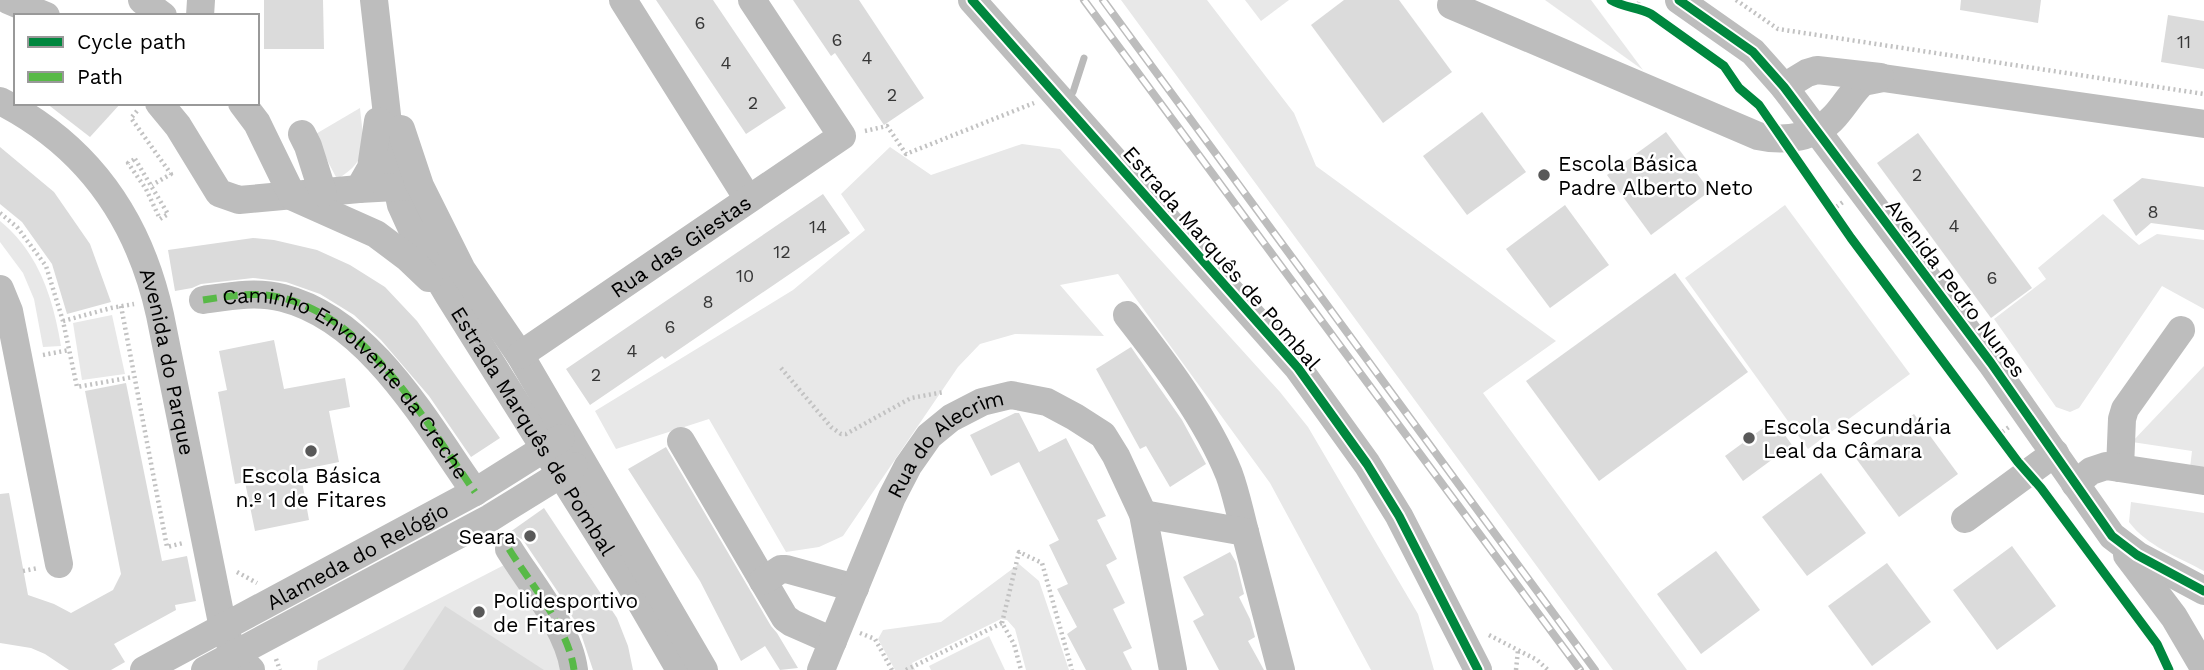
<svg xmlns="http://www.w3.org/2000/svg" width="2204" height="670" font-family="'Work Sans',sans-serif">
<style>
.green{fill:#e8e8e8}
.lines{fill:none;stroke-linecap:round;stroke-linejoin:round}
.stream{stroke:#bababa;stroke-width:7}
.building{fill:#dbdbdb}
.path{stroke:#c2c2c2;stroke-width:4.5;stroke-dasharray:2 3.5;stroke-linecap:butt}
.minor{stroke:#bdbdbd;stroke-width:28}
.rail-casing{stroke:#bdbdbd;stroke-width:8}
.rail{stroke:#fff;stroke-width:5;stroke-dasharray:16;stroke-linecap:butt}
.quiet{stroke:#58b947;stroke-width:7;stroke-dasharray:14 7;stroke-linecap:butt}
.cycleway-casing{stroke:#fff;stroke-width:13}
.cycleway{stroke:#00873e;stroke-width:9}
.poi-dot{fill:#595959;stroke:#fff;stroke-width:2.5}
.labels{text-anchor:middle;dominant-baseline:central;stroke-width:5;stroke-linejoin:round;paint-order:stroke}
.number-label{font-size:18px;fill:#373737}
.poi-label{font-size:21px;fill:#000;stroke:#fff;text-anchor:start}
.street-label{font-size:21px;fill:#000;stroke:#fff}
</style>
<rect width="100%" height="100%" fill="#fff"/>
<g class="green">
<path d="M1121,0H1207L1294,113L1316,166L1556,341L1483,393L1687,670H1613Z"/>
<path d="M1245,0H1289L1261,21Z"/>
<path d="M1545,0H1591L1643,70Z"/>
<path d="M360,108C363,141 371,160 337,179L314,135Z"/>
<path d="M1022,144L1060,149L1280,392L1308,427L1418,614L1434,670H1371L1270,483L1118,274L1060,285L1104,336L1015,334L980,344L958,367L843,536L819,547L786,552L709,419L616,449L595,411L793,290L865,230L841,194L890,147L931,175Z"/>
<path d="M1785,205L1910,374L1808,449L1685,278Z"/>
<path d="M2103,214L2139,245L2157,234L2204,240V309L2162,286L2079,408L2070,412L2056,407L1994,319L2046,279L2038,268Z"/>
<path d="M0,221C39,253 53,298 61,346L43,347L34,299L23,273L0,242Z"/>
<path d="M112,315L125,374L82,380L73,323Z"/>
<path d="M2204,366V469L2190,468L2192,451L2132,442Z"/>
<path d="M2131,502L2204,513V571C2178,557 2147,546 2129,522Z"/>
<path d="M510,562L568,670H317L318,661Z"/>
<path d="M1019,564L1039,581L1069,670H1026L1015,629L1007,620L1001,619L912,663L915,670H895L878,639L883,630L941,622Z"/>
<path d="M989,636L1005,670H931L929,666Z"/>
</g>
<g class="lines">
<path class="stream" d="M1073,92L1084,58"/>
</g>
<g class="building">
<path d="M264,0H323L324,49H264Z"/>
<path d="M656,0H713L786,108L746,134Z"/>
<path d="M793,0H859L924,98L884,125L835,53L831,56Z"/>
<path d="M1344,0H1399L1452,72L1383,123L1311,25Z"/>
<path d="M1961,0H2041L2038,23L1960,10Z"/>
<path d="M2168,15L2204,21V69L2161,62Z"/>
<path d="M46,103H121L90,137Z"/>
<path d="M1482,112L1526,172L1467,215L1423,156Z"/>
<path d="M1666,132L1710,191L1651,235L1607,175Z"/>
<path d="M1918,133L2032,288L1991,318L1877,163Z"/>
<path d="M0,147L54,192L90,244L111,302L67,314L52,264L22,222L0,204Z"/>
<path d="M2142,178L2204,187V230L2151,223L2136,236L2113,200Z"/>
<path d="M823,194L850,233L665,359L662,356L590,405L566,369Z"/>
<path d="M1565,205L1609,265L1550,308L1506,249Z"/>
<path d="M253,238L274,240L317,250L350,265L385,287L417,321L500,438L471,457L429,396L381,340L354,315L320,294L286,282L253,278L201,284L192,288L175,291L168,250Z"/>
<path d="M1675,273L1748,372L1599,481L1526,381Z"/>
<path d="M274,340L284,389L345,378L350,407L329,411L339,462L300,470L309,520L255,531L245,482L235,484L218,392L227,390L219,351Z"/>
<path d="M1131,347L1182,420L1206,464L1170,487L1146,446L1140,449L1096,369Z"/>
<path d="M126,383L162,561L187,556L196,601L175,605L176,610L114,644L125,662L111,670H69L45,654L31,648L0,643V494L9,493L28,595L54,604L71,613L113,590L121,574L85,391Z"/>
<path d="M1015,413H1019L1039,452L1066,438L1106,516L1097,520L1117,559L1106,565L1125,603L1113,609L1132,648L1123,652L1132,670H1086L1067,634L1077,627L1057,589L1068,584L1049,545L1059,540L1019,462L991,476L970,435Z"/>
<path d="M1914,414L1958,474L1899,517L1855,457Z"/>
<path d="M1774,420L1792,445L1743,481L1725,456Z"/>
<path d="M666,447L771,626L777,633L798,668L780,670L765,646L741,661L700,581L628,469Z"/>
<path d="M1821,473L1866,533L1807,576L1762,517Z"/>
<path d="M544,508L617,618L628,646L633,670H593L580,631L562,598L523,540L510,532Z"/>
<path d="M2012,546L2056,606L1997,650L1953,590Z"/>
<path d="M1716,551L1760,610L1701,654L1657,594Z"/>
<path d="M1230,552L1236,562L1244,594L1239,597L1250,619L1255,637L1248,641L1264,670H1219L1193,621L1204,615L1183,577Z"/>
<path d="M1887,563L1931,622L1872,666L1828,606Z"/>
<path d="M445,606L544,670H403Z"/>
</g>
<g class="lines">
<g class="path">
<path d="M1736,0L1778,29L2204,94"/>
<path d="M1636,9L1640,0"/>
<path d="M137,111L131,118L171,174L152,185"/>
<path d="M865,131L887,126L906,154L1034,103"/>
<path d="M135,159L168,214L160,219L146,189L128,163Z"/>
<path d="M1832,210L1843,202"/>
<path d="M0,213L17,227L46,266L63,321L77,387L133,377"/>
<path d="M121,306L167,547L183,543"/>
<path d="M63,321L111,308L134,304"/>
<path d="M43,355L69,350"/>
<path d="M781,368L831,427L841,434H846L911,398L944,392"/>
<path d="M1998,435L2009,427"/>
<path d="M23,571L38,568"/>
<path d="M237,572L257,583"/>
<path d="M1002,623L1019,552L1042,563L1072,670"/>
<path d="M860,633L875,639L892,670"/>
<path d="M1489,635L1537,660L1548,670"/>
<path d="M276,659L280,670"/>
<path d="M906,670L1002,623L1014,644L1021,670"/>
<path d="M1516,670L1518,650"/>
</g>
<g class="minor">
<path d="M8,0L46,16"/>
<path d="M142,0L163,16"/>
<path id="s1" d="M374,0L393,168L401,205L421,249L449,296L633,589L680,670"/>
<path d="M623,0L748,199"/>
<path d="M972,0L1298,368L1367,464L1399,516L1478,670"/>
<path d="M1679,0L1753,52L1784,87L1991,363L2112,536L2137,555L2204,591"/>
<path d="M1451,5L1758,136C1785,142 1816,138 1835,116C1845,105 1852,92 1863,82L1883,78L2204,124"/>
<path d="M200,16L201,0"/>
<path d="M1784,87L1807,73L1817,70L1880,77"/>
<path id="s2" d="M0,101C88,146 139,219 160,315L223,628L235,654L251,670"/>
<path d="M159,103L178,126L219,193L239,200L359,189L414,186"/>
<path d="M242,103L257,123L293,197L376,234L408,258L429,278"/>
<path d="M401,129L420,186L462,270L520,355L704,670"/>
<path d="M302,134L308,146L323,193"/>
<path d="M359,189L371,168L378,121"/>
<path d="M0,289L9,311L59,564"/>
<path d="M203,300C230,296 256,291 283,298C370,320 426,423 475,492"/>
<path d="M1127,315C1163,361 1207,419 1229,474C1236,493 1240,513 1245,532"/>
<path id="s3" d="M520,355L842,136L752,0"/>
<path d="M681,441L785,618L792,623L833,641"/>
<path d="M2120,468L2122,419L2125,409L2181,330"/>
<path d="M2075,484L2091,471L2106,466L2204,481"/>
<path d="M1143,514L1245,532L1281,670"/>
<path d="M1965,519L2055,453"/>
<path d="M509,549C530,583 569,629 574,670"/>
<path d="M2127,555L2174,617L2204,668"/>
<path d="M763,581L781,569H786L855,588"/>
<path id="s4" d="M144,670L475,492L561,438"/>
<path d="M205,670L490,518L574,466"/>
<path id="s5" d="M821,670L892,497L908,466L929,436L951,418L982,402L1011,395L1047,402L1075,417L1103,435L1116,456L1143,514L1173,670"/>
</g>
<defs>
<g id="rail">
<path d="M1084,0L1580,670"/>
<path d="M1103,0L1595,670"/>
</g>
</defs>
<use href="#rail" class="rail-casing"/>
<use href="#rail" class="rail"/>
<g class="quiet">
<path id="s6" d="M203,300C230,296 256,291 283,298C370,320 426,423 475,492"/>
<path d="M509,549C530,583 569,629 574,670"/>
</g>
<defs>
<g id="cycleway">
<path d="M972,0L1298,368L1367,464L1399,516L1478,670"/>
<path d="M1611,0C1624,8 1638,7 1651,14L1724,66L1739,88L1759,105L1851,238L2018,462L2041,488L2157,644L2169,670"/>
<path d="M1679,0L1753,52L1784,87L1991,363L2112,536L2137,555L2204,591"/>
</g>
</defs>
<use href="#cycleway" class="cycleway-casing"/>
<use href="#cycleway" class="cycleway"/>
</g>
<g class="poi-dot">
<circle cx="1544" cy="175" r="7"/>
<circle cx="1749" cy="438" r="7"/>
<circle cx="311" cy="451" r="7"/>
<circle cx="530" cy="536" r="7"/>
<circle cx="479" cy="612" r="7"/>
</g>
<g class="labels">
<g class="number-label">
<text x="700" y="22">6</text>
<text x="837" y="39">6</text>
<text x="2184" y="41">11</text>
<text x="867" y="57">4</text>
<text x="726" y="62">4</text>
<text x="892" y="94">2</text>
<text x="753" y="102">2</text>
<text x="1917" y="174">2</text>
<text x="2153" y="211">8</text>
<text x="1954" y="225">4</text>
<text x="818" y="226">14</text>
<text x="782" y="251">12</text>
<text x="745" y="275">10</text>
<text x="1992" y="277">6</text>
<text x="708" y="301">8</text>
<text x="670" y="326">6</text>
<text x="632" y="350">4</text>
<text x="596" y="374">2</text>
</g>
<g class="poi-label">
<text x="1558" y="163">Escola Básica<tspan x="1558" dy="24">Padre Alberto Neto</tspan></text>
<text x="1763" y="426">Escola Secundária<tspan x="1763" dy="24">Leal da Câmara</tspan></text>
<text x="311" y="475" text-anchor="middle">Escola Básica<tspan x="311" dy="24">n.º 1 de Fitares</tspan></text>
<text x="516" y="536" text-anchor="end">Seara</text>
<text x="493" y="600">Polidesportivo<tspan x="493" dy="24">de Fitares</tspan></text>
</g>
<g class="street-label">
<text stroke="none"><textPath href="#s3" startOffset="194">Rua das Giestas</textPath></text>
<text transform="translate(1222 258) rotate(49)">Estrada Marquês de Pombal</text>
<text transform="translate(1956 288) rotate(53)">Avenida Pedro Nunes</text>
<text stroke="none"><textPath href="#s2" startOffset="324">Avenida do Parque</textPath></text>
<text stroke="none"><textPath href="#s6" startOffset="180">Caminho Envolvente da Creche</textPath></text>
<text stroke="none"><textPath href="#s1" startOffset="469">Estrada Marquês de Pombal</textPath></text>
<text stroke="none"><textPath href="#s5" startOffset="266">Rua do Alecrim</textPath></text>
<text stroke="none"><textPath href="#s4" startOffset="242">Alameda do Relógio</textPath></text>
</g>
</g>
<rect x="14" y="14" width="245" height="91" fill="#ffffff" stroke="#999999" stroke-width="2"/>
<rect x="28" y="37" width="35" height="10" fill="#00873e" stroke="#999999" stroke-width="2"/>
<text x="77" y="49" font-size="21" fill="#000000">Cycle path</text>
<rect x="28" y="72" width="35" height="10" fill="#58b947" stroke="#999999" stroke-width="2"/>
<text x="77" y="84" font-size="21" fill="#000000">Path</text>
</svg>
